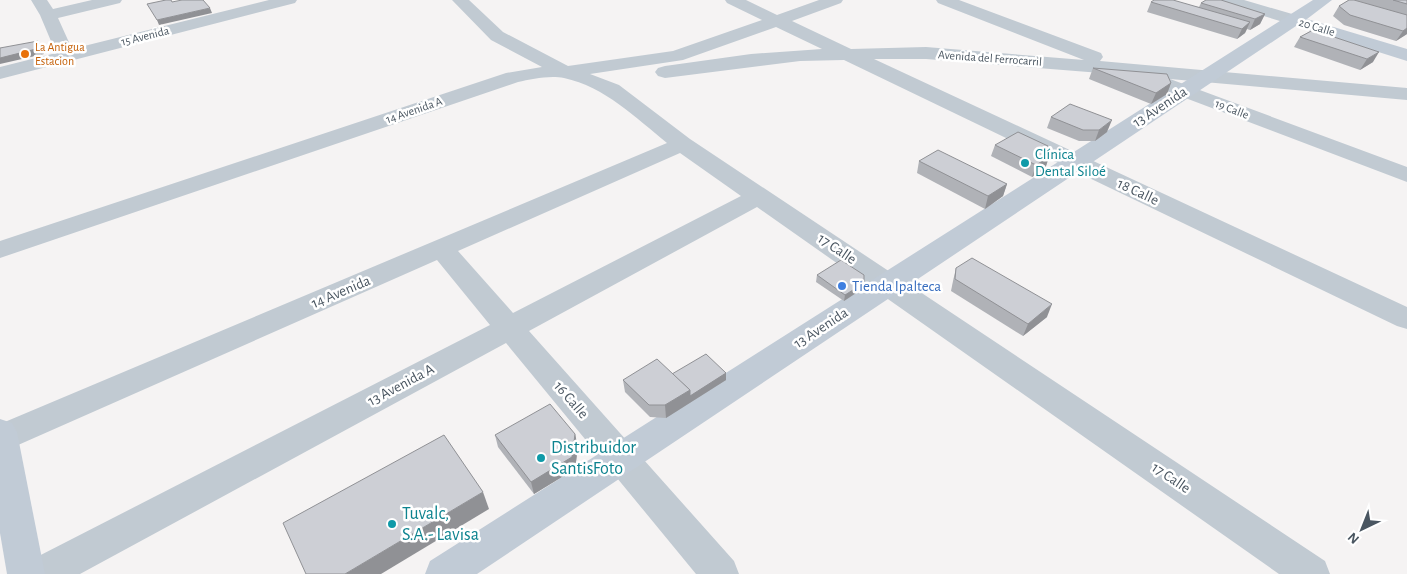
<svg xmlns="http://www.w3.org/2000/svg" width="1407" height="574" font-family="'Alegreya Sans',sans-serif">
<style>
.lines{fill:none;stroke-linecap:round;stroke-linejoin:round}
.street{fill:#c1cad2;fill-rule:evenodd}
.secondary{fill:#c1cbd6;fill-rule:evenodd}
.wall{fill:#b0b2b7}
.shaded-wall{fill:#909195}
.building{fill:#cdcfd5;stroke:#909195}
.food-dot{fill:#e8710a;stroke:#fff;stroke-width:2}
.culture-dot{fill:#0f9aa8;stroke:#fff;stroke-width:2}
.shop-dot{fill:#3f7fe0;stroke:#fff;stroke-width:2}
.labels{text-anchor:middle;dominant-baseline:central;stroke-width:5;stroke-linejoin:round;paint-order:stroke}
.far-street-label{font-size:12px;fill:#4a5661;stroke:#fff}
.far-food-label{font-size:12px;fill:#c56008;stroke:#fff;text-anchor:start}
.street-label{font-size:15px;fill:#4a5661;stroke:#fff}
.culture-label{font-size:15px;fill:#0d838f;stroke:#fff;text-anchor:start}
.shop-label{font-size:15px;fill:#366cbe;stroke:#fff;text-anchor:start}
.near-culture-label{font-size:18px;fill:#0d838f;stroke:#fff;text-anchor:start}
</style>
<rect width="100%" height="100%" fill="#f5f3f3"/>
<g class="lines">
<g class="street">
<path d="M31,0H47L53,9L92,0H122L120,3L58,18L72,49L269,0H297L295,3L0,79V67L56,53L40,15Z"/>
<path d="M452,0H469L503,32L568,66L673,51L762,20L727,3L725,0H746L777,15L819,0H843L841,3L792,21L851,49L926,47L1084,60L938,3L936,0H959L1101,53L1103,57L1100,61L1407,88V100L1170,79L1407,167V182L1151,85L1148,81L1151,77L926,59H874L1407,307V329L1397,326L844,60L800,61L665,78L658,76L655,72L658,68L665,66L751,54L822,49L776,27L683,60L590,74L619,85L690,139L1325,561L1330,574H1279L757,207L529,331L734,561L739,574H696L506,343L80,574H24L29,561L490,325L437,260L0,453V424L667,143C635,117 605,87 564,78C550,75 531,79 518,82L0,258V241L506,73L542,67L491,40ZM680,153L741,196L513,313L458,251Z"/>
<path d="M1219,0H1244L1299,16L1302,20L1299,24L1293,25L1221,3Z"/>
</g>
<g class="secondary">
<path d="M1313,0H1332L1307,19L1407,49V61L1296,26L477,574H425L430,561Z"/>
<path d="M0,419L12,423L17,432L45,574H7L0,533Z"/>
</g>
</g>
<g class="wall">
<path d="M1349,0H1407V34L1396,41L1344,25L1333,16L1339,6Z"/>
<path d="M1151,2L1199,7L1201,3L1265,14L1260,24L1250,30L1247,29L1245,33L1237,39L1147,12Z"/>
<path d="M1313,30L1373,62L1360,70L1294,47L1300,37Z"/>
<path d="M1093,68L1171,83L1167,94L1151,104L1089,79Z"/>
<path d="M1051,117L1107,132L1095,141H1079L1047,128Z"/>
<path d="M995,145L1049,157L1045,169L1032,177L991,156Z"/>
<path d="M919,161L1007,184L1003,196L985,209L917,173Z"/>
<path d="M956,268L1047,317L1023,336L951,291L953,281Z"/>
<path d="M817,275L864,283L862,289L844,301L816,282Z"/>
<path d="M726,373V380L666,418L650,417L625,392L623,380L672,374Z"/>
<path d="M575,434L578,447L575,469L534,494L498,447L495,435Z"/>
</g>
<g class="shaded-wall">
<path d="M210,8L212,13L159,25L157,20Z"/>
<path d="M1265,14L1260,24L1250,30L1255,19Z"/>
<path d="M1250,22L1245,33L1237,39L1242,29Z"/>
<path d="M1407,28V34L1396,41L1403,31Z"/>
<path d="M38,41L44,54L0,64V58Z"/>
<path d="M1379,52L1373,62L1360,70L1367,59Z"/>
<path d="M1171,83L1167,94L1151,104L1156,93Z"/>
<path d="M1112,120L1107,132L1095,141L1099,130Z"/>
<path d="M1049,157L1045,169L1032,177L1036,165Z"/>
<path d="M1007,184L1003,196L985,209L988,196Z"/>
<path d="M864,283L862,289L844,301L845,295Z"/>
<path d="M1052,304L1047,317L1023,336L1028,324Z"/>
<path d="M726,373V380L666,418L665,405L690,390Z"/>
<path d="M575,434L578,447L575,469L534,494L531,482Z"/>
<path d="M483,492L489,509L381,574H345Z"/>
</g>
<g class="building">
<path d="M166,0H171L172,2L182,0H203L210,8L157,20L147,4Z"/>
<path d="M1154,0H1173L1250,22L1242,29L1151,2Z"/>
<path d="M1206,0H1221L1265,14L1255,19L1201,3Z"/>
<path d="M1349,0H1354L1407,15V28L1403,31L1350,15L1339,6Z"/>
<path d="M1393,0H1407V4Z"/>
<path d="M1313,30L1379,52L1367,59L1300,37Z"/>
<path d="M38,41L40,48L0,58V48Z"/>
<path d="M1093,68L1167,74L1171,83L1156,93Z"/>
<path d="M1070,104L1112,120L1099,130H1083L1051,117Z"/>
<path d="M1018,132L1048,146L1049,157L1036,165L995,145Z"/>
<path d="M938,150L1007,184L988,196L919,161Z"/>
<path d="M972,258L1052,304L1028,324L955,279L956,268Z"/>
<path d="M841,260L864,275V283L845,295L817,275Z"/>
<path d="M706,354L726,373L690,396V390L672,374Z"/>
<path d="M657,359L690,390L665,405H649L623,380Z"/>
<path d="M550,404L575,434L572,457L531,482L495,435Z"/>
<path d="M444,435L483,492L345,574H306L283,523Z"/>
</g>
<circle class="food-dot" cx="25" cy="54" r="5"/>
<g class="culture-dot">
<circle cx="1025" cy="163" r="5"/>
<circle cx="541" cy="458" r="5"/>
<circle cx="392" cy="524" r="5"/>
</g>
<circle class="shop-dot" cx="842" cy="286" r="5"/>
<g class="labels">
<g class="far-street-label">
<text transform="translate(1317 27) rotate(17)">20 Calle</text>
<text transform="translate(145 36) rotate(-14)">15 Avenida</text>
<text transform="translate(990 58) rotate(4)">Avenida del Ferrocarril</text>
<text transform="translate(1232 109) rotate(21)">19 Calle</text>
<text transform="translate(414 110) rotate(-19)">14 Avenida A</text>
</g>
<g class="far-food-label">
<text x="35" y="47">La Antigua<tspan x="35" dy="14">Estacion</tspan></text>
</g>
<g class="street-label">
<text transform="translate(1160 107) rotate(-33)">13 Avenida</text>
<text transform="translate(1138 192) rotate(25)">18 Calle</text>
<text transform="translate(837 249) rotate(34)">17 Calle</text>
<text transform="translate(341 292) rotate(-23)">14 Avenida</text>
<text transform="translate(821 328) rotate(-33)">13 Avenida</text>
<text transform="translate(401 385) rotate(-28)">13 Avenida A</text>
<text transform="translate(571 400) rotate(49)">16 Calle</text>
<text transform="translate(1171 478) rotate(34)">17 Calle</text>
</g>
<g class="culture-label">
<text x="1035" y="154">Clínica<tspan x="1035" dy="17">Dental Siloé</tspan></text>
</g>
<g class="shop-label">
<text x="852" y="286">Tienda Ipalteca</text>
</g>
<g class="near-culture-label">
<text x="551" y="448">Distribuidor<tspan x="551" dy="21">SantisFoto</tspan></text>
<text x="402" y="514">Tuvalc,<tspan x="402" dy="21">S.A.- Lavisa</tspan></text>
</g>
</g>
<g transform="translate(1362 529) rotate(223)" stroke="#ffffff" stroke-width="4" paint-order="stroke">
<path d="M0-4L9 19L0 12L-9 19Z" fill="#4a5661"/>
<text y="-8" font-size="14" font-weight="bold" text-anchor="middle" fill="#4a5661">N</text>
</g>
</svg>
